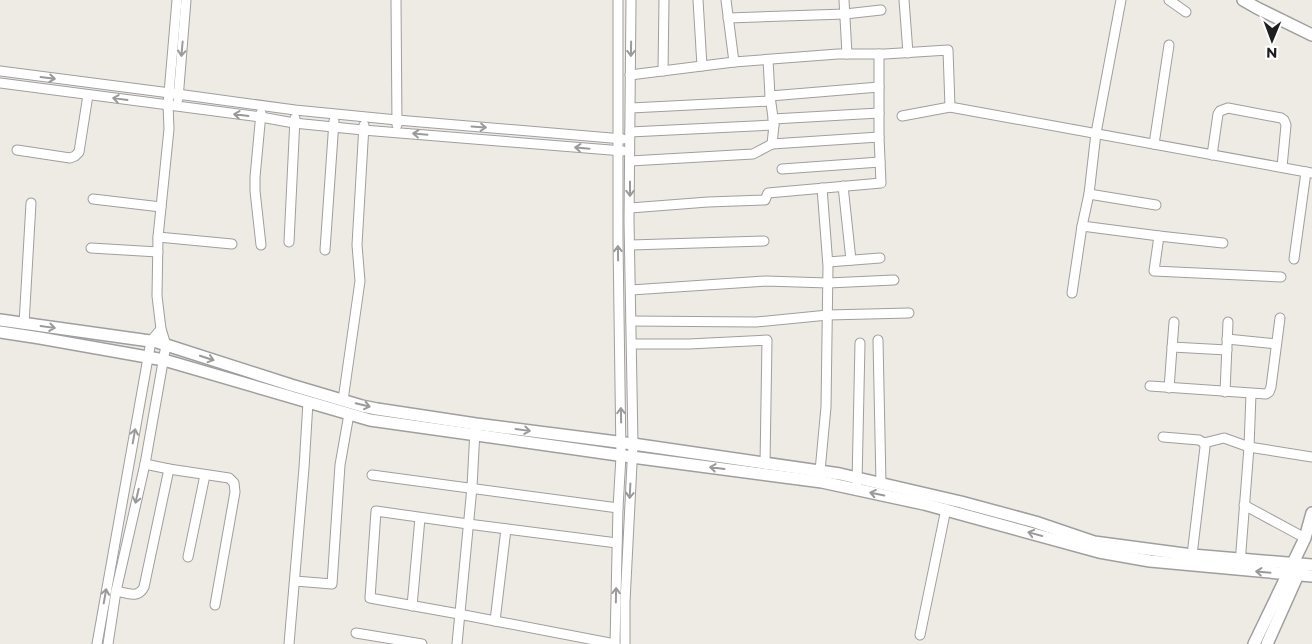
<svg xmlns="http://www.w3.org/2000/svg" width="1312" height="644" font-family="Montserrat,sans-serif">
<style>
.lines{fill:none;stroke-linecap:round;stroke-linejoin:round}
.minor-casing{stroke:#9f9f9f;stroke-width:11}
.tertiary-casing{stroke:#9f9f9f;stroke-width:14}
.minor{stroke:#fff;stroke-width:9}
.tertiary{stroke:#fff;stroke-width:11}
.oneway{stroke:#9a9a9a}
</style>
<rect width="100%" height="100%" fill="#eeebe5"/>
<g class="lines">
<defs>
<g id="minor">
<path d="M396,0L397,125"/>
<path d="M698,0L702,66"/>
<path d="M726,0L734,62"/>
<path d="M844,0L847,54"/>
<path d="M904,0L908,53"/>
<path d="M1169,0L1186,12"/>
<path d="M728,18L845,14L881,10"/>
<path d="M879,54V137"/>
<path d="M0,71L170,93L295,110L397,120L623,139"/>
<path d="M663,71L664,0"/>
<path d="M630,75L734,62L838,54H885L948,50L950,107"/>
<path d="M0,83L261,117L294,123L363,130L623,151"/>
<path d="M770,96L879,87"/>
<path d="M178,99L186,0"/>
<path d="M631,108L770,101"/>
<path d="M261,113L255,177V191L261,245"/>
<path d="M902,116L950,107L1312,173"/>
<path d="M773,119L879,113"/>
<path d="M630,132L774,125"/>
<path d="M1154,144L1169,45"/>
<path d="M17,150L70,158L75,156L79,152L88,95"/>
<path d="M1212,155L1218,114L1220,111L1228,108L1281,118L1284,120L1286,125L1282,167"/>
<path d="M630,161L753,154L772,144"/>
<path d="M782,169L880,162"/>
<path d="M843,186L851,260"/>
<path d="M1089,194L1156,205"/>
<path d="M93,199L161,207"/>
<path d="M630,208L708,202L765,200L768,193L881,183L879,137L772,144L774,125L770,96L768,60"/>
<path d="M1082,226L1159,236L1223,243"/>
<path d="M1159,236L1154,271L1281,277"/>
<path d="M158,237L232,244"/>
<path d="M289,242L295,118"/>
<path d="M630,245L764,241"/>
<path d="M91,248L158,252"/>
<path d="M325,250L334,121"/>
<path d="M1294,259L1306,172"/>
<path d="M828,262L880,258"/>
<path d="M631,290L766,281L828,283L894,280"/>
<path d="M1072,293L1082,226L1089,194L1096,133L1121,0"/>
<path d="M631,321L756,322L828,315L909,313"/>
<path d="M24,324L31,203"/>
<path d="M1227,339L1276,344"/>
<path d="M878,340L881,484"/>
<path d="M632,344H689L767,340L765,464"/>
<path d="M1172,347L1227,350"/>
<path d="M1150,386L1266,394L1269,392L1271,387L1280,318"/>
<path d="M1169,388L1174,322"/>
<path d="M1225,392L1228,322"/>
<path d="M343,400L360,281L357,245L364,125"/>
<path d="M1163,437L1199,440L1204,443L1205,447L1192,555"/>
<path d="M1204,443L1224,438L1249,447L1312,457"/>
<path d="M145,464L169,469L229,478L234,483L235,492L215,605"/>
<path d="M820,471L826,407L828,266L822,188"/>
<path d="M372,475L618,508"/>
<path d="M857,483L860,343"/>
<path d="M1244,505L1305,538"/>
<path d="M188,557L205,475"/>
<path d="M1240,564L1249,447L1251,394"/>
<path d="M295,581L332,584L340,465L349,414"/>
<path d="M116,591C127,593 138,599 144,587L169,469"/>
<path d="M412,606L420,518"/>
<path d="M495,621L506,529"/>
<path d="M356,633L422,644"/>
<path d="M920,635L946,509"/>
<path d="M97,644L151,341L161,329"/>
<path d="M108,644L116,591L145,464L166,345L161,329L157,296L158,237L169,129L168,105L177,0"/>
<path d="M289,644L304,468L308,402"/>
<path d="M457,644L472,487L475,430"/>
<path d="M615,644L618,508L621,456L618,241V0"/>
<path d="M615,644L459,614L370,598L376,511L468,524L617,543"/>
<path d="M625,644V602L633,444L629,221L631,0"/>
</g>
<g id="tertiary">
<path d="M1243,0L1257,8L1312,35"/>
<path d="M0,320L157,342L291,385L362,406L377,409L476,424L633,444L840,474L961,502L1035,522L1094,542L1192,555L1312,565"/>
<path d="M0,332L40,338L164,360L370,420L632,457L822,482L924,504L1099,552L1150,561L1312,576"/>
<path d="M1254,644L1305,538L1312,513"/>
<path d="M1267,644L1301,568"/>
</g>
</defs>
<use href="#minor" class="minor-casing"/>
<use href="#tertiary" class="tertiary-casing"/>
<use href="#minor" class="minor"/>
<use href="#tertiary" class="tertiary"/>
</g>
<defs><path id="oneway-shaft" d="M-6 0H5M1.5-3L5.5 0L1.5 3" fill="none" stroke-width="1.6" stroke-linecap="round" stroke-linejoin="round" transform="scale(1.25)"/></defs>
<g class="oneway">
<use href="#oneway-shaft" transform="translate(182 49) rotate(95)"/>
<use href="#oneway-shaft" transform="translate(631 49) rotate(91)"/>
<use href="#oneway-shaft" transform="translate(48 78) rotate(7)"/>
<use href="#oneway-shaft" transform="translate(120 99) rotate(-172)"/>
<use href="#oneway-shaft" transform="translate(241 115) rotate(-173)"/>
<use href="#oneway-shaft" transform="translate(479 127) rotate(4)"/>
<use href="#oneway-shaft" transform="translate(420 134) rotate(-175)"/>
<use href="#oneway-shaft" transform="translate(582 148) rotate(-175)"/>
<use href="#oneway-shaft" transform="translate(630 189) rotate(90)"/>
<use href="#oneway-shaft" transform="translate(618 253) rotate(-91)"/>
<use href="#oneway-shaft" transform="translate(48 327) rotate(8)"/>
<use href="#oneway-shaft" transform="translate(207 358) rotate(18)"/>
<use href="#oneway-shaft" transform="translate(363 405) rotate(13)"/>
<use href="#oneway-shaft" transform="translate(621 415) rotate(-91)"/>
<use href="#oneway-shaft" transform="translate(523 430) rotate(8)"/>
<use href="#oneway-shaft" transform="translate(134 436) rotate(-80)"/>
<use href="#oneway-shaft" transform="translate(717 468) rotate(-173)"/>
<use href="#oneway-shaft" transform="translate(630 491) rotate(93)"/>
<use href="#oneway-shaft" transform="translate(877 494) rotate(-168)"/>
<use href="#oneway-shaft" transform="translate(137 496) rotate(103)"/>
<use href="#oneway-shaft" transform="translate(1035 534) rotate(-165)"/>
<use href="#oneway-shaft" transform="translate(1263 572) rotate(-175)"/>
<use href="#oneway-shaft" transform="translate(616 595) rotate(-89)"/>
<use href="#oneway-shaft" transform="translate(105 596) rotate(-80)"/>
</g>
<g transform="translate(1272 40) rotate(181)" stroke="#ffffff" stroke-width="4" paint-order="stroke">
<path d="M0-4L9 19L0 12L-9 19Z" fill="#1e1e1e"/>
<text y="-8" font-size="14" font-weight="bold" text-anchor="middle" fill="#1e1e1e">N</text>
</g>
</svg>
